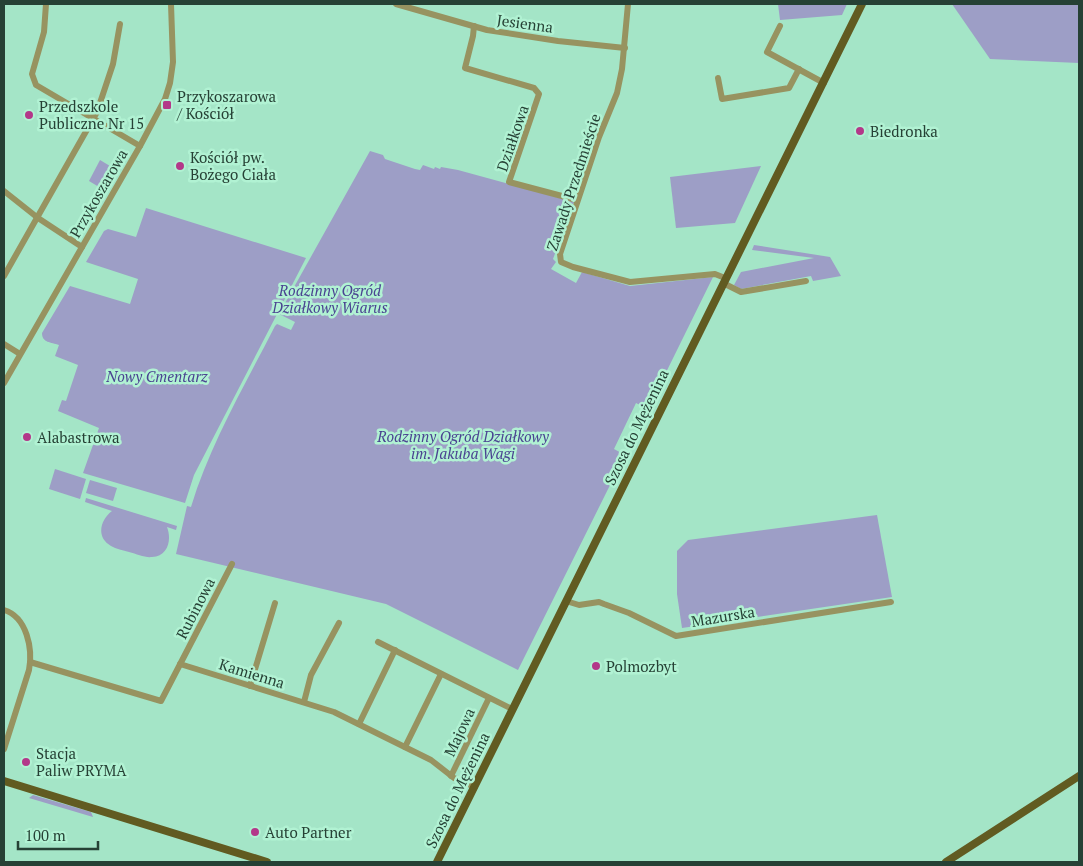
<svg xmlns="http://www.w3.org/2000/svg" width="1083" height="866" font-family="'PT Serif',serif">
<style>
.green{fill:#9d9ec6}
.lines{fill:none;stroke-linecap:round;stroke-linejoin:round}
.minor{stroke:#979360;stroke-width:6}
.major{stroke:#615b21;stroke-width:8}
.poi-dot{fill:#b33889;stroke:#b1f2d3;stroke-width:2}
.labels{text-anchor:middle;dominant-baseline:central;stroke-width:5;stroke-linejoin:round;paint-order:stroke}
.street-label{font-size:15px;fill:#264135;stroke:#b1f2d3}
.poi-label{font-size:15px;fill:#264135;stroke:#b1f2d3;text-anchor:start}
.park-label{font-size:15px;font-style:italic;fill:#4a4391;stroke:#b1f2d3}
</style>
<rect width="100%" height="100%" fill="#a4e5c7"/>
<g class="green">
<path d="M778,4H847L842,15L780,20Z"/>
<path d="M952,4H1079V63L990,59Z"/>
<path d="M370,151L383,155L385,159L415,169L420,170L423,165L434,169L435,167L440,169L441,167L458,170L574,202L553,259L556,262L551,269L576,283L582,272L630,286L713,277L648,409L636,403L614,449L625,455L518,670L386,604L176,554L187,506L191,507C210,444 245,385 275,326L277,324L291,330L295,322L279,314Z"/>
<path d="M100,160L110,166L99,187L89,181Z"/>
<path d="M761,166L735,223L676,228L670,177Z"/>
<path d="M146,208L306,258L194,475L185,503L83,473L99,428L58,411L62,400L66,401L78,365L55,356L59,345C51,342 42,343 42,333L70,286L130,304L138,279L86,262L104,231L108,229L136,237Z"/>
<path d="M754,245L830,257L841,276L813,281L811,276L741,289L734,285L741,272L814,258L752,250Z"/>
<path d="M55,469L86,479L80,499L49,489Z"/>
<path d="M90,480L117,488L113,501L86,493Z"/>
<path d="M86,498L177,526L176,530L167,527C172,540 168,556 152,557C145,558 137,554 129,552C123,550 116,549 111,546C95,537 101,519 112,511L85,502Z"/>
<path d="M877,515L892,597L682,628L677,594V551L688,540Z"/>
<path d="M33,795L91,812L93,817L29,798Z"/>
</g>
<g class="lines">
<g class="minor">
<path d="M46,4L44,32L32,74L36,85L140,146"/>
<path d="M396,4L487,30L558,41L625,48"/>
<path d="M628,4L622,69L617,93L599,137L560,254L561,262L573,267L630,282L715,274L725,278"/>
<path d="M474,26L473,36L465,68L534,88L539,94L509,182L577,200"/>
<path d="M780,26L767,52L824,83"/>
<path d="M718,78L722,99L789,88L799,69"/>
<path d="M4,191L38,218L82,247"/>
<path d="M4,276L97,112L113,64L120,24"/>
<path d="M723,283L741,292L806,281"/>
<path d="M4,344L20,354"/>
<path d="M4,383L140,146L165,99L170,83L173,62L171,4"/>
<path d="M566,601L579,605L599,602L604,604L629,613L676,636L891,602"/>
<path d="M4,610C27,617 33,649 29,670L4,749"/>
<path d="M378,642L512,709"/>
<path d="M30,662L161,701L232,564"/>
<path d="M180,664L334,712L431,760L454,778L475,787"/>
<path d="M250,686L275,603"/>
<path d="M304,702L311,675L339,623"/>
<path d="M359,724L395,650"/>
<path d="M405,747L441,674"/>
<path d="M451,776L489,698"/>
</g>
<g class="major">
<path d="M4,781L267,862"/>
<path d="M437,862L862,4"/>
<path d="M946,862L1079,776"/>
</g>
</g>
<g class="poi-dot">
<rect x="162" y="100" width="10" height="10" rx="2.5"/>
<circle cx="29" cy="115" r="5"/>
<circle cx="860" cy="131" r="5"/>
<circle cx="180" cy="166" r="5"/>
<circle cx="27" cy="437" r="5"/>
<circle cx="596" cy="666" r="5"/>
<circle cx="26" cy="762" r="5"/>
<circle cx="255" cy="832" r="5"/>
</g>
<g class="labels">
<g class="street-label">
<text transform="translate(525 23) rotate(8)">Jesienna</text>
<text transform="translate(512 138) rotate(-71)">Działkowa</text>
<text transform="translate(573 182) rotate(-72)">Zawady Przedmieście</text>
<text transform="translate(98 193) rotate(-60)">Przykoszarowa</text>
<text transform="translate(636 427) rotate(-64)">Szosa do Mężenina</text>
<text transform="translate(195 608) rotate(-63)">Rubinowa</text>
<text transform="translate(723 616) rotate(-9)">Mazurska</text>
<text transform="translate(252 673) rotate(17)">Kamienna</text>
<text transform="translate(459 732) rotate(-65)">Majowa</text>
<text transform="translate(457 790) rotate(-64)">Szosa do Mężenina</text>
</g>
<g class="poi-label">
<text x="177" y="96">Przykoszarowa<tspan x="177" dy="17">/ Kościół</tspan></text>
<text x="39" y="106">Przedszkole<tspan x="39" dy="17">Publiczne Nr 15</tspan></text>
<text x="870" y="131">Biedronka</text>
<text x="190" y="157">Kościół pw.<tspan x="190" dy="17">Bożego Ciała</tspan></text>
<text x="37" y="437">Alabastrowa</text>
<text x="606" y="666">Polmozbyt</text>
<text x="36" y="753">Stacja<tspan x="36" dy="17">Paliw PRYMA</tspan></text>
<text x="265" y="832">Auto Partner</text>
</g>
<g class="park-label">
<text x="330" y="290">Rodzinny Ogród<tspan x="330" dy="17">Działkowy Wiarus</tspan></text>
<text x="157" y="376">Nowy Cmentarz</text>
<text x="463" y="436">Rodzinny Ogród Działkowy<tspan x="463" dy="17">im. Jakuba Wagi</tspan></text>
</g>
</g>
<rect width="1083" height="866" fill="none" stroke="#264135" stroke-width="10"/>
<path d="M18 841v8h80v-8" fill="none" stroke="#264135" stroke-width="2.5"/>
<text x="25" y="841" font-size="15" fill="#264135" stroke="#b1f2d3" stroke-width="4" paint-order="stroke">100 m</text>
</svg>
